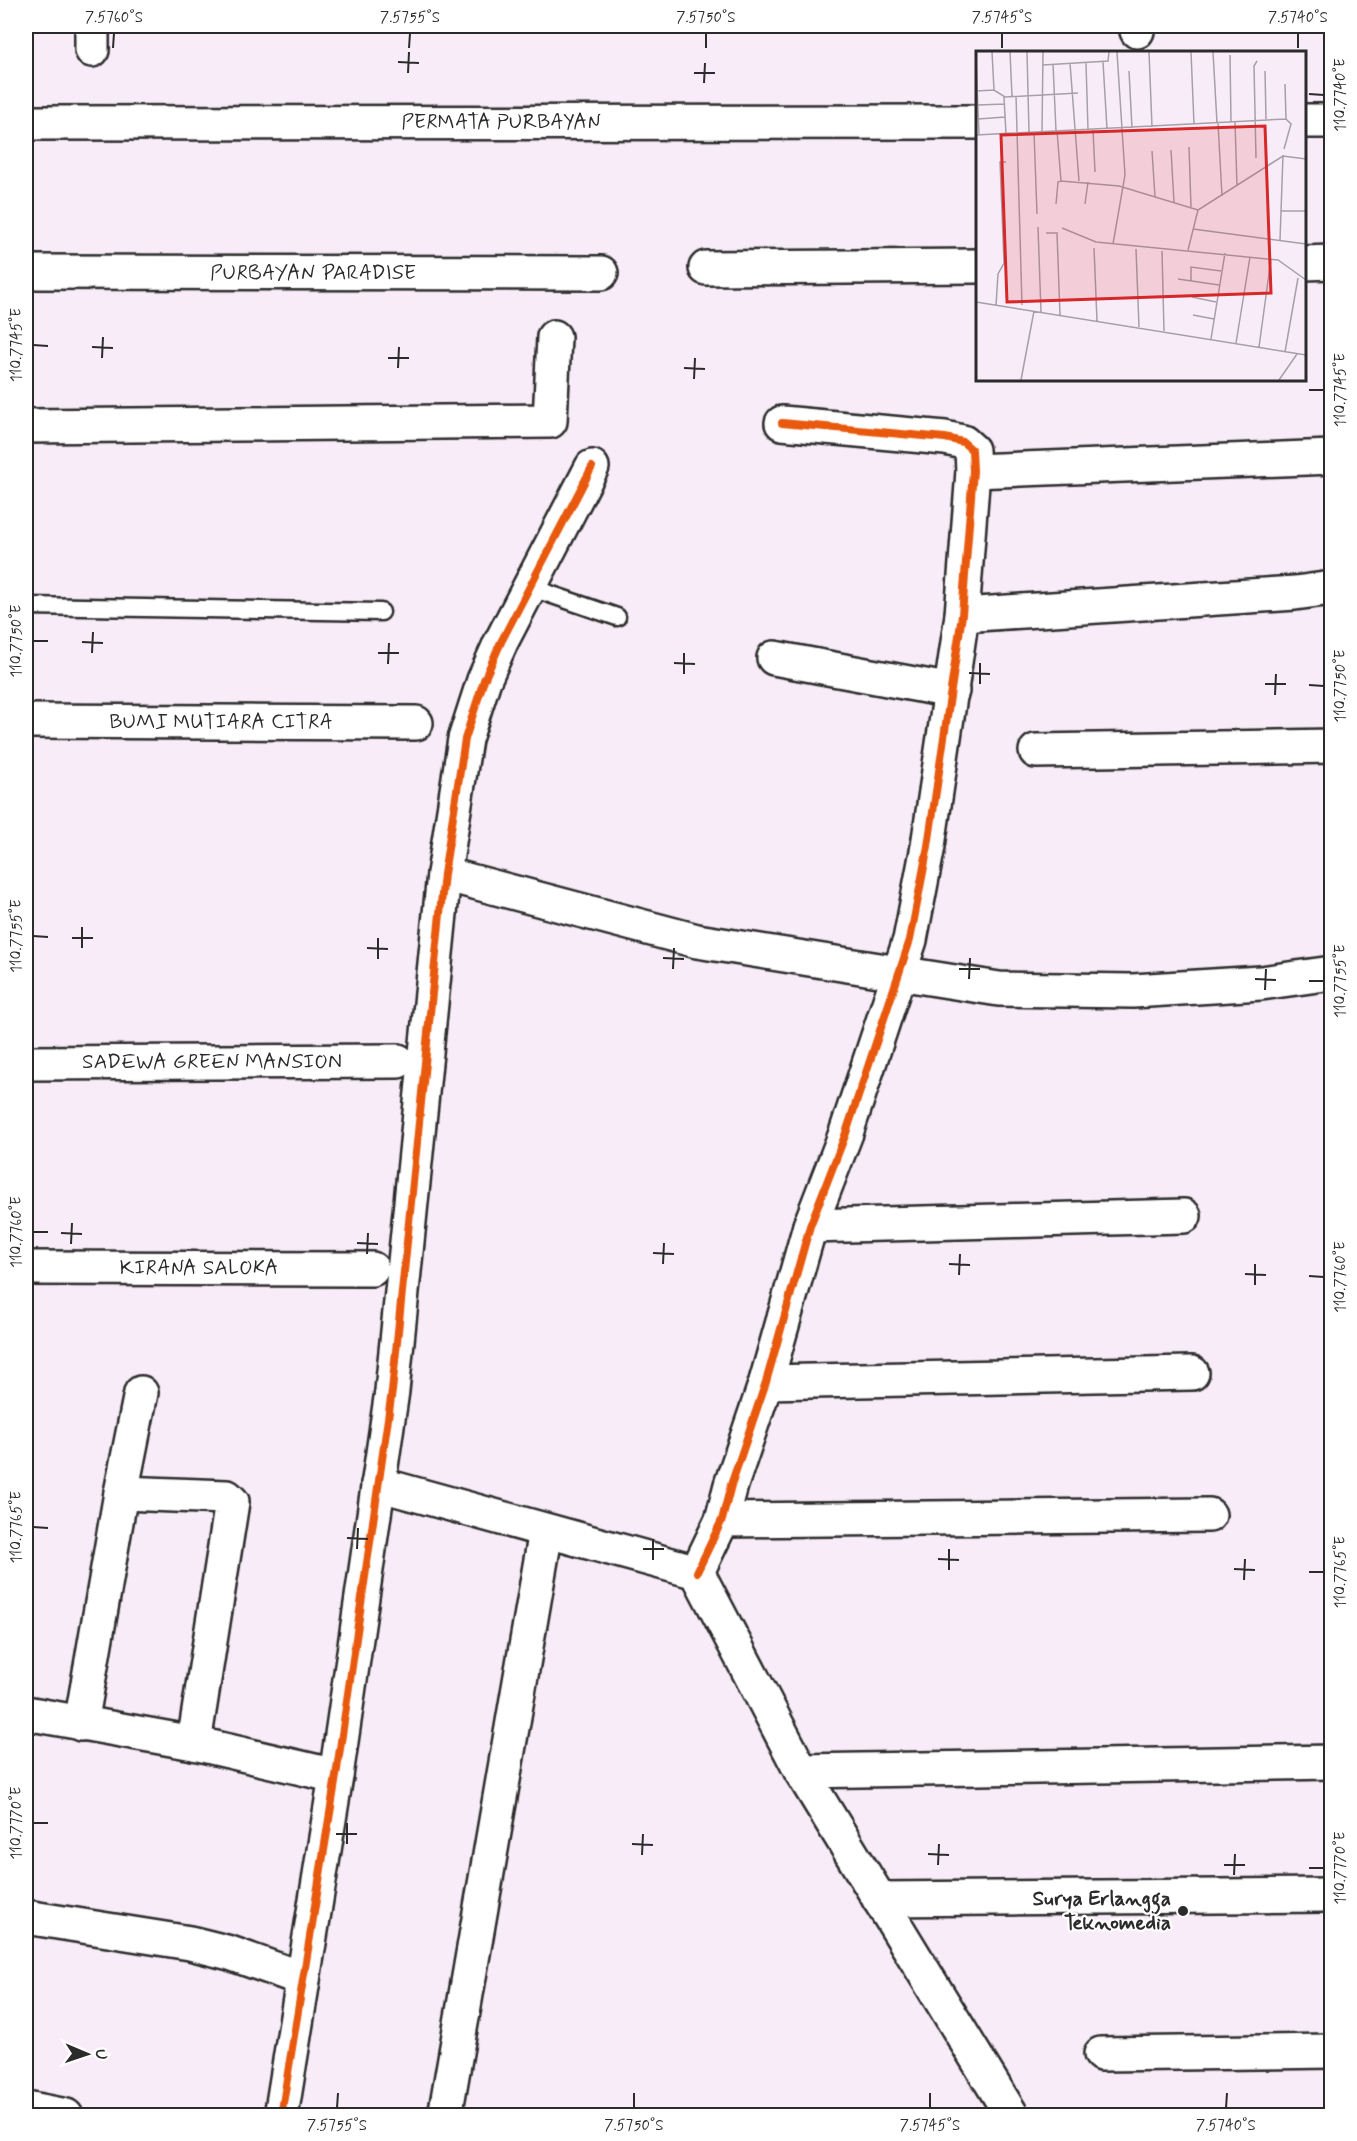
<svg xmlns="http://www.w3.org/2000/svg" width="1357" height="2141" font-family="Mynerve,sans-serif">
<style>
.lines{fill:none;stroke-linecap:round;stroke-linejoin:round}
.service-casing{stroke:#2b2b2b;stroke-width:21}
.minor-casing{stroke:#2b2b2b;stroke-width:38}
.service{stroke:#fff;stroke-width:16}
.minor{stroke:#fff;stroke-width:33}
.cycleway-casing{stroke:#fff;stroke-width:11}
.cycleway{stroke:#e8590c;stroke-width:8}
.ticks{fill:none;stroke:#2b2b2b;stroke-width:2}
.poi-dot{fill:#2b2b2b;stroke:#fff;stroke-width:2}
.labels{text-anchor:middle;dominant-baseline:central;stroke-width:4.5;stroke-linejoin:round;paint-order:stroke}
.street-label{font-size:21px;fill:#2b2b2b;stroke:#fff}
.poi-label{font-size:21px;font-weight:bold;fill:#2b2b2b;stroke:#fff;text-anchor:end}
.inset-road{fill:none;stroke:#a69fa6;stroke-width:1.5}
.view{fill:#d62828;fill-opacity:0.15;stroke:#d62828;stroke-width:3}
.inset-edge{fill:none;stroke:#2b2b2b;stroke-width:3}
.neatline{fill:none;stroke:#2b2b2b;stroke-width:2}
.ticks-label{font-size:15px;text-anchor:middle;fill:#2b2b2b}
</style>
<rect width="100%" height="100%" fill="#f8ecf8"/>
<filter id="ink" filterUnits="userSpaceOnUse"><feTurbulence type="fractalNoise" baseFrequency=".0167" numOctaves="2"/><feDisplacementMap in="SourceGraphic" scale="12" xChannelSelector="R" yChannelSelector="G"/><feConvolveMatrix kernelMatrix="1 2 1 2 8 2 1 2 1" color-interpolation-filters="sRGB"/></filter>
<g filter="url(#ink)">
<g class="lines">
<defs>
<g id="service">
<path d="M529,587L617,617"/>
<path d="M26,606L381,612"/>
</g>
<g id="minor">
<path d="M92,26V50"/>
<path d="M1137,26V31"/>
<path d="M1304,121H1332"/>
<path d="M26,123L978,122"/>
<path d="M1304,263L1332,262"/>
<path d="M706,268L978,266"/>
<path d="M26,272L601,273"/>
<path d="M26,426L550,421L554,337"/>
<path d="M973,471L1332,457"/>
<path d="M962,615L1295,593L1332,588"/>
<path d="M774,658L952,691"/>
<path d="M26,721L416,723"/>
<path d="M1036,751L1332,746"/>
<path d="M444,874L697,941L999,989L1133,991L1261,983L1332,973"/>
<path d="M26,1063L398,1061"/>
<path d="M810,1226L1184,1216"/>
<path d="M26,1268L372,1269"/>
<path d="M766,1382L1192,1373"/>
<path d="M378,1484L697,1572L801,1771L1012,2116"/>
<path d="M121,1493L227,1497L232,1502L194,1743"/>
<path d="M722,1520L1209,1515"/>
<path d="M697,1572L722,1520L731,1485L766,1382L810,1226L846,1133L910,940L928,846L962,615L973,471L972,450L963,442L945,438L782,423"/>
<path d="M26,1713L194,1743L336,1776"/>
<path d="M81,1724L121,1493L141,1393"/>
<path d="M801,1771L1332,1762"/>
<path d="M879,1899L1332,1895"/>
<path d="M26,1917L190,1943L230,1953L303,1979"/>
<path d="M1101,2054L1332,2051"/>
<path d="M26,2108L66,2116"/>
<path d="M281,2116L336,1776L392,1391L444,874L465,739L484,680L501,642L592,467"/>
<path d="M445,2116L546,1531"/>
</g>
</defs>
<use href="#service" class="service-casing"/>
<use href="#minor" class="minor-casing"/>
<use href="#service" class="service"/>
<use href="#minor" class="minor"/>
<defs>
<g id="cycleway">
<path d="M697,1572L722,1520L731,1485L766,1382L810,1226L846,1133L910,940L928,846L962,615L973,471L972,450L963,442L945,438L782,423"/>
<path d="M281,2116L336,1776L392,1391L444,874L465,739L484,680L501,642L592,467"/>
</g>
</defs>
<use href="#cycleway" class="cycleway-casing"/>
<use href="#cycleway" class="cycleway"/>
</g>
</g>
<path class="ticks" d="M113,48L114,33M409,48L410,33M706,48V33M1002,48V33M1298,48V33M398,62L419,63M408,73L409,52M694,73H715M704,83L705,63M1309,94L1324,95M33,345L48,346M92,347L113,348M102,358L103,337M388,358H409M398,368L399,347M684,368L705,369M694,379L695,358M1309,390H1324M33,641H48M82,642L103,643M92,653L93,632M378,653H399M674,663L695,664M388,664L389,643M969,673L990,674M684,674V653M980,684V663M1265,684H1286M1309,685L1324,686M1275,695L1276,674M33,936L48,937M72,938H93M82,948V927M367,948L388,949M663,958L684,959M378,959V938M673,969L674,948M959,969H980M969,979L970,958M1255,979L1276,980M1309,981H1324M1265,990L1266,969M33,1232H48M61,1233L82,1234M357,1243L378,1244M71,1244L72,1223M653,1253L674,1254M367,1254L368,1233M663,1264L664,1243M949,1264L970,1265M1245,1274L1266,1275M959,1275L960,1254M1309,1276L1324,1277M1255,1285V1264M33,1527L48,1528M347,1538L368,1539M357,1549L358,1528M643,1549H664M938,1559L959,1560M653,1560V1539M1234,1569L1255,1570M949,1570V1549M1309,1572H1324M1244,1580L1245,1559M33,1823H48M336,1834H357M347,1844V1823M632,1844L653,1845M928,1854L949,1855M642,1855L643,1834M938,1865L939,1844M1224,1865H1245M1309,1868H1324M1234,1875L1235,1854M337,2108L338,2093M634,2108V2093M930,2108V2093M1226,2108L1227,2093"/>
<circle class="poi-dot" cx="1183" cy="1911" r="6"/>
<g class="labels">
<g class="street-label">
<text x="501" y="122">PERMATA PURBAYAN</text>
<text x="313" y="273">PURBAYAN PARADISE</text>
<text x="221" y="722">BUMI MUTIARA CITRA</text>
<text x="212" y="1062">SADEWA GREEN MANSION</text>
<text x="199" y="1268">KIRANA SALOKA</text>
</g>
<g class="poi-label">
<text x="1171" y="1899">Surya Erlangga<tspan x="1171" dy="24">Teknomedia</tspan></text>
</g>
</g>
<g transform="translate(976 51)">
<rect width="330" height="330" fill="#f8ecf8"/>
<path class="inset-road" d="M16,1L18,39M34,1L36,45M51,1L53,81M173,1L176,76M215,1L218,73M237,1L241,72M254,4L255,71M0,8L3,84M127,11L131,78M94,12L103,130M110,12L112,79M77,13L80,80M67,14L132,10L133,1M153,20L156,77M289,20L290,68M309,33L310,68M0,40L18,39L29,46L102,42M40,45L46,254M28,46L30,83M2,54L28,53M2,68L29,66M259,71L261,135M242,72L246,145M117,79L119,121M66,80L67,1M81,80L85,130M58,81L61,163M0,84L310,68L315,73L308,98M213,96L215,156M195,99L198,151M176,100L179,146M280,107L278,15L281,10M80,153L82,131L85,130L143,135L222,159M109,153L112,131M305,160H330M62,176L65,261M86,177L120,191L302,209L330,229M217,178L330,193M70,182H81L84,264M304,189L307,104M137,193L149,124L141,1M118,197L121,270M160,198L163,276M212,199L222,159L307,105L330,108M186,200L188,280M202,228L243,234M215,230V216L245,220M216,246L240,251M0,251L330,304M20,254L22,223L28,212L24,111H30M217,264L238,268M235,288L249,202M260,292L274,206M283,296L295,208M309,301L322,227M45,329L58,260M303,329L321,303"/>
<path class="view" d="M289,75L295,242L31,251L25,84Z"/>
<rect width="330" height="330" class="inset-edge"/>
</g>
<rect width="1357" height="2141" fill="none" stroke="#fff" stroke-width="66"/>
<g transform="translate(87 2054) rotate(92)" stroke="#ffffff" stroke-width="4.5" paint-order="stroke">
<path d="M0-4.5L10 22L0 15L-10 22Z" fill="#2b2b2b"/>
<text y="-9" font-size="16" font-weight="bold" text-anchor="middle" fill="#2b2b2b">U</text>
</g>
<rect x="33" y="33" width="1291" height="2075" class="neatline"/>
<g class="ticks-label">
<text x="114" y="22">7.5760°S</text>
<text x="410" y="22">7.5755°S</text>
<text x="706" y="22">7.5750°S</text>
<text x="1002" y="22">7.5745°S</text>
<text x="1298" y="22">7.5740°S</text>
<text transform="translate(1340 95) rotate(-90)" y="5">110.7740°E</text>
<text transform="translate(16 345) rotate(-90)" y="5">110.7745°E</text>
<text transform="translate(1340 390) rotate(-90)" y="5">110.7745°E</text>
<text transform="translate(16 641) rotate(-90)" y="5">110.7750°E</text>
<text transform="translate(1340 686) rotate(-90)" y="5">110.7750°E</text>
<text transform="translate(16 936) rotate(-90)" y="5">110.7755°E</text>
<text transform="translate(1340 981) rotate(-90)" y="5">110.7755°E</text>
<text transform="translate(16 1232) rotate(-90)" y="5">110.7760°E</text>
<text transform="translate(1340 1277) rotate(-90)" y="5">110.7760°E</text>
<text transform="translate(16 1527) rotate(-90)" y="5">110.7765°E</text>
<text transform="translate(1340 1572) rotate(-90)" y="5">110.7765°E</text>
<text transform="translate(16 1823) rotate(-90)" y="5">110.7770°E</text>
<text transform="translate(1340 1868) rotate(-90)" y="5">110.7770°E</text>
<text x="337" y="2130">7.5755°S</text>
<text x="634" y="2130">7.5750°S</text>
<text x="930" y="2130">7.5745°S</text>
<text x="1226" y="2130">7.5740°S</text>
</g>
</svg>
